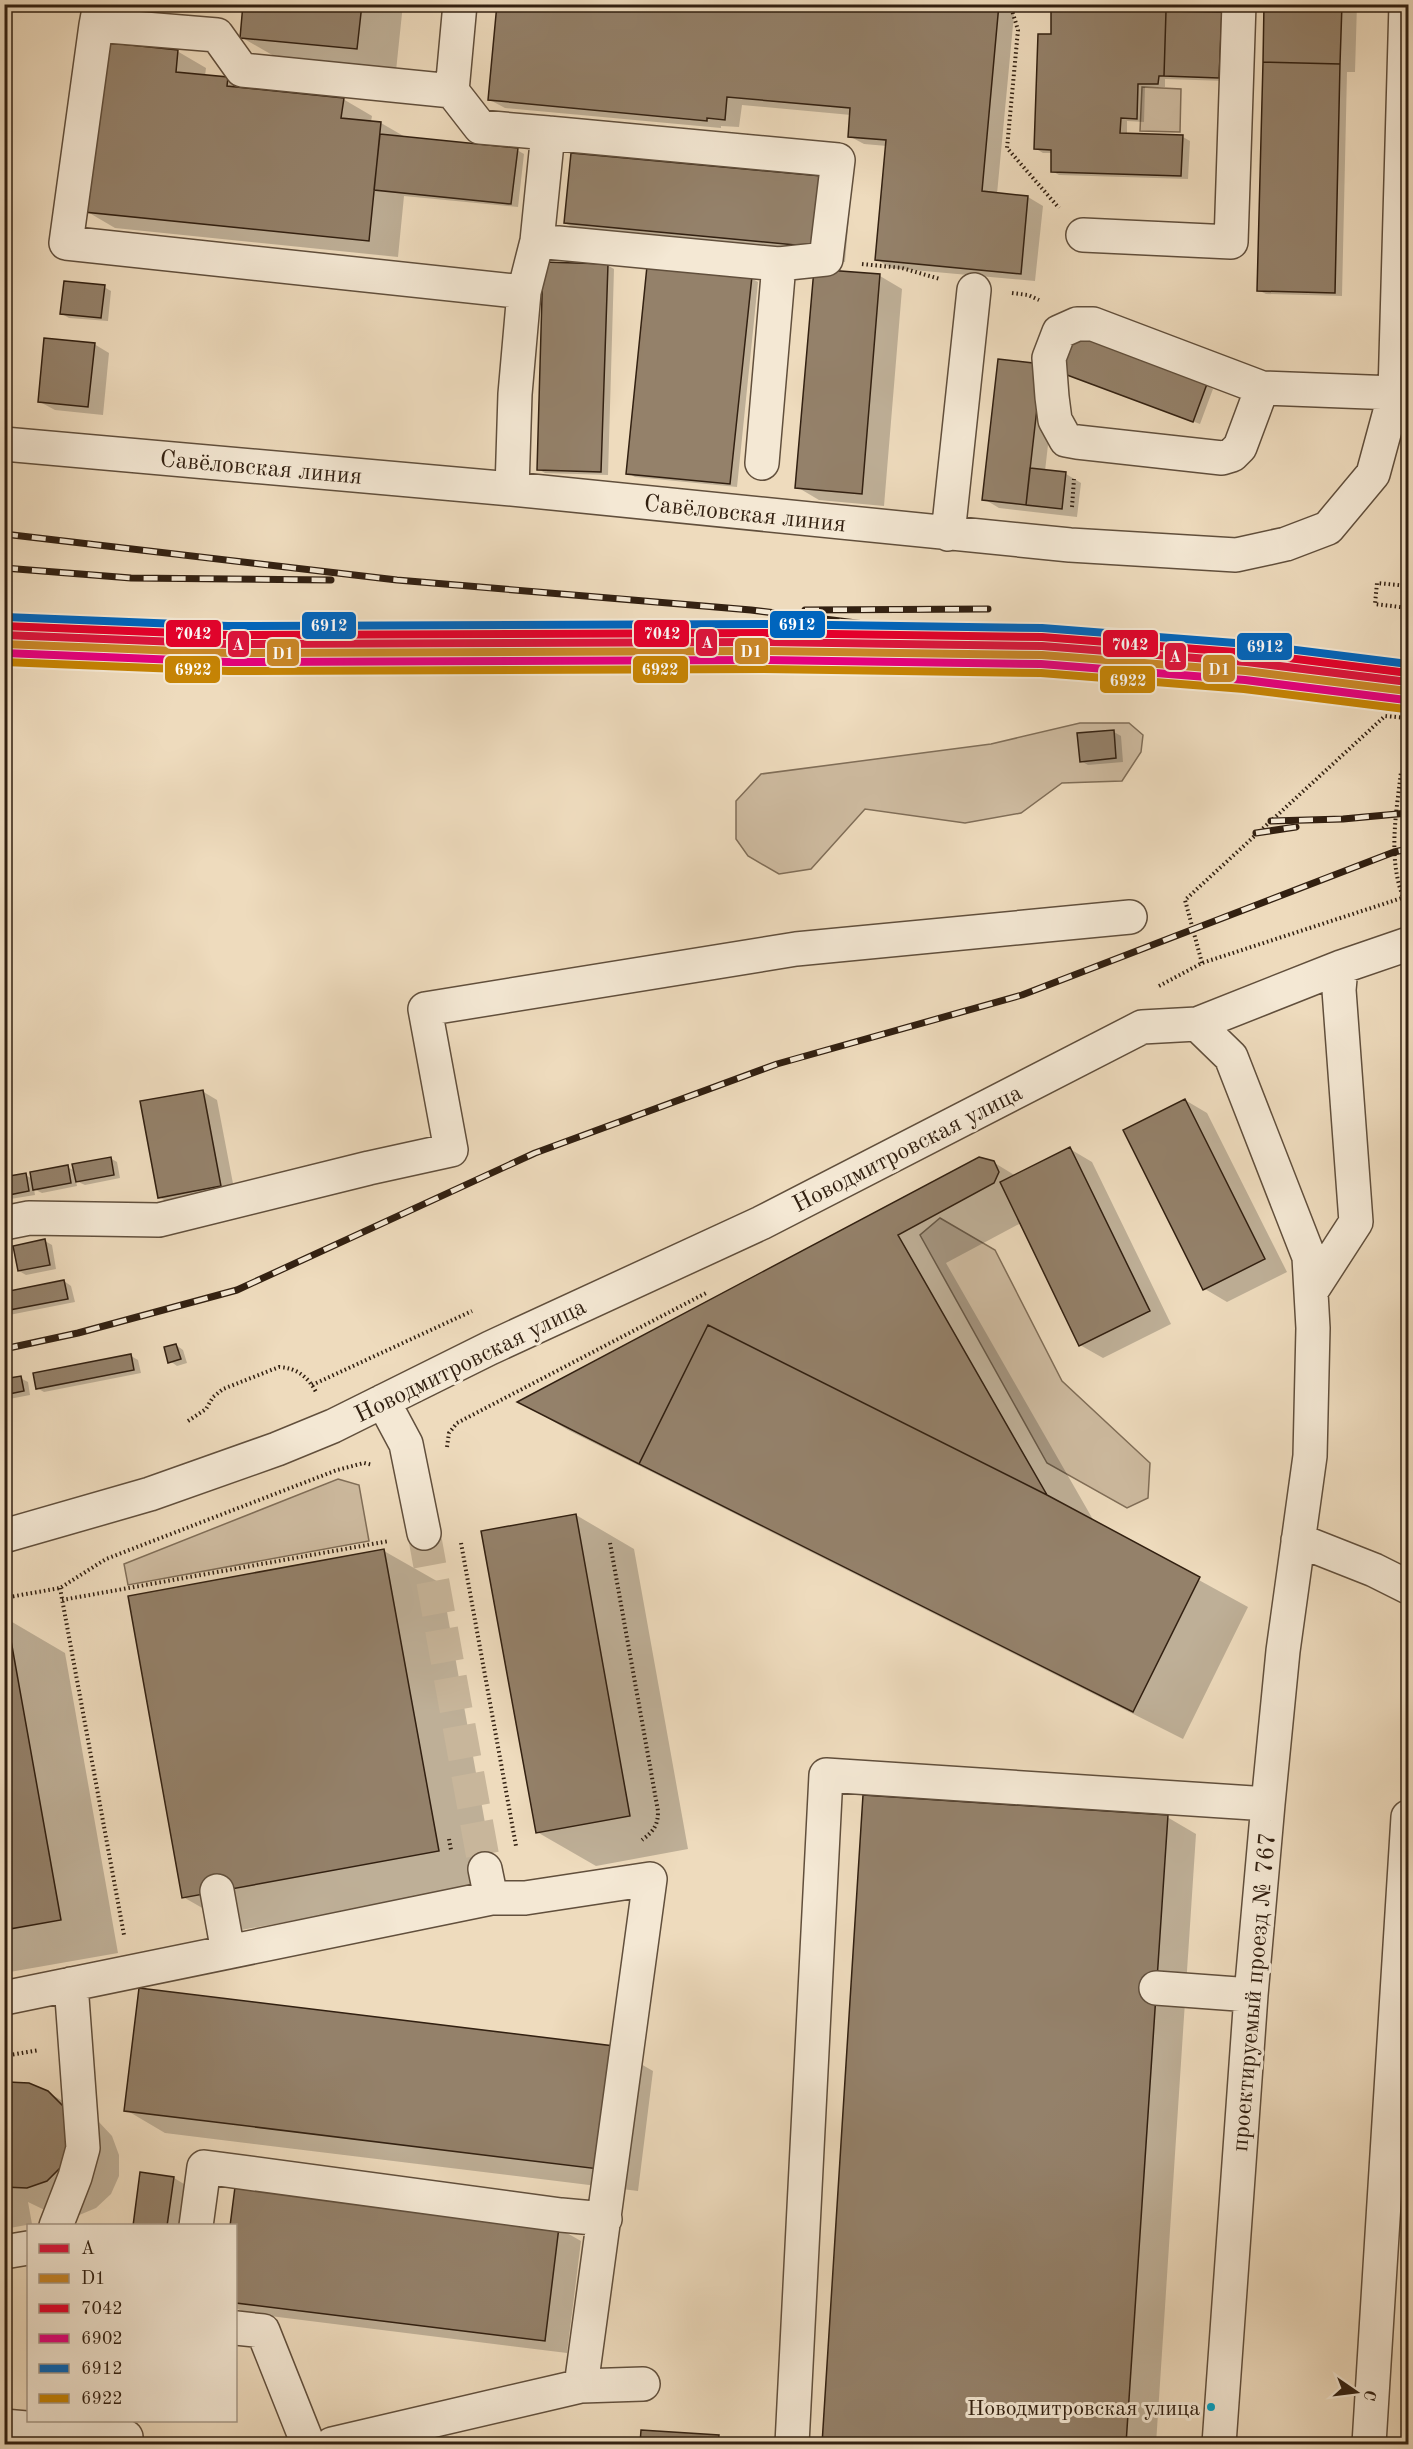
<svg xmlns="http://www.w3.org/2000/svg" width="1413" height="2449" font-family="'Old Standard TT',serif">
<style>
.green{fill:#cebba0;stroke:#806e58;stroke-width:1.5}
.shadow{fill:#0003}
.building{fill:#94816a;stroke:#322011;stroke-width:1.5}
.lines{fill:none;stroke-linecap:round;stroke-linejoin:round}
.minor-tunnel{stroke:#c8b69b;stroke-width:33;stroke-dasharray:33 16;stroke-linecap:butt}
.minor-casing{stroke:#614f3c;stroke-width:36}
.path{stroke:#322011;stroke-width:4;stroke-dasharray:1.5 3;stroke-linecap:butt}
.minor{stroke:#f4e8d4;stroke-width:33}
.rail-casing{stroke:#322011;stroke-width:7}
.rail{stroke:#f4e8d4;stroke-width:4.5;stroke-dasharray:14;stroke-linecap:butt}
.rail-1-casing{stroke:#f4e8d4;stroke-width:12}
.rail-2-casing{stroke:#f4e8d4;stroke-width:12}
.rail-3-casing{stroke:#f4e8d4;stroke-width:12}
.rail-4-casing{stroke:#f4e8d4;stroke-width:12}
.rail-5-casing{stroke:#f4e8d4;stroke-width:12}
.rail-6-casing{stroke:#f4e8d4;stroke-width:12}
.rail-1{stroke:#dc143c;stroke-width:8}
.rail-2{stroke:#c88627;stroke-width:8}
.rail-3{stroke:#e4002b;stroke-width:8}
.rail-4{stroke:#e5007d;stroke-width:8}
.rail-5{stroke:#0065bd;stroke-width:8}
.rail-6{stroke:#c68404;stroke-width:8}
.bus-dot{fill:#02a2c5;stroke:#f4e8d4;stroke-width:2}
.labels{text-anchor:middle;stroke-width:6;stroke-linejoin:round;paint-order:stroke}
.bus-label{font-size:22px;fill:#322011;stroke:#f4e8d4;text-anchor:end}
.street-label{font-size:24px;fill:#322011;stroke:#f4e8d4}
.line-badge{stroke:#f4e8d4;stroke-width:2}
.badge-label{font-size:16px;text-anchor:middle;font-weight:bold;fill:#fff}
</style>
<rect width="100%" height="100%" fill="#eedbbd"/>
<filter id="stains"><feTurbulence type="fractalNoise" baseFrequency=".00333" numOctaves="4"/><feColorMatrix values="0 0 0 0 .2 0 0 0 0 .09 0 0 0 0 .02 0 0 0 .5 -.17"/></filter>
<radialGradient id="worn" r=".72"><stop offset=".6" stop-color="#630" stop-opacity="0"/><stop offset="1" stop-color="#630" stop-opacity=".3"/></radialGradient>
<path class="green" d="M1142 87 1181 89 1180 132 1140 131Z
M1080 723H1129L1143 735 1141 752 1122 781 1062 783 1021 813 965 823 865 809 811 869 779 874 748 856 736 839V801L761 774 991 744Z
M940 1218 995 1250 1062 1381 1150 1463 1148 1498 1127 1508 1047 1463 920 1235Z
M338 1479 359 1485 369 1541 128 1585 124 1564Z"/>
<path class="shadow" d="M244 4H403L396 71 281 60 241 37Z
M498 4H1015L997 194 1028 197 1043 206 1035 281 891 268 876 259 887 146 864 144 849 136 851 115 742 105 739 127 721 126V128L505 108 490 100Z
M1053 4H1173V12L1221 14 1228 18 1226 81 1165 79V87H1145L1144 122 1127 121V135L1183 137 1190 141 1188 179 1059 175 1052 171 1053 153H1043L1035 148 1052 36Z
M1265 4H1357L1355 72H1347L1342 296 1266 294 1258 290Z
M177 51 206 68 205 76 227 78 248 90 343 99 372 116 371 122 381 123 407 138 517 150 524 154 518 207 404 196 398 257 115 228 86 211Z
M822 177 851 194 845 262 594 239 565 223Z
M607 265 614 269 608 475 545 473 538 469Z
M880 276 902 289 884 506 819 500 797 487Z
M751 278 758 282 737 487 635 477 628 473Z
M104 287 111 291 108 321 69 318 62 314Z
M94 344 109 353 103 415 55 410 40 402Z
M1056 375 1045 471 1066 474 1081 483 1077 517 999 508 984 499Z
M1068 375 1206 385 1213 389 1200 424Z
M1114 732 1121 736 1123 762 1088 765 1081 761Z
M202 1091 217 1100 235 1194 174 1206 159 1197Z
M1185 1100 1207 1113 1287 1272 1227 1302 1205 1289Z
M1070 1149 1092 1162 1171 1324 1103 1358 1080 1345 1021 1223 946 1263 1095 1523 1248 1607 1183 1739 568 1430 520 1402 993 1162 1016 1176Z
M110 1158 117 1162 120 1178 85 1185 76 1181 77 1186 42 1193 34 1189 35 1195 4 1200V1179L25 1175 33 1179 67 1167 75 1171Z
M45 1241 52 1245 56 1269 26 1275 19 1271Z
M64 1281 71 1286 75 1302 4 1316V1293Z
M176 1345 183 1350 187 1363 177 1366 170 1361Z
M131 1356 138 1360 141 1373 44 1392 37 1388Z
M20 1378 28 1382 30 1395 4 1400V1381Z
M576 1515 634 1549 688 1849 596 1866 537 1832Z
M384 1551 442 1584 496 1884 241 1930 183 1897Z
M7 1619 65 1653 118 1953 4 1973V1620Z
M1167 1817 1196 1834 1156 2444H823L826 2380Z
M613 2048 653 2071 638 2191 165 2133 126 2110Z
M4 2086 47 2092 98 2121 112 2136 119 2155V2176L111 2194 96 2208 77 2216H57L28 2202 32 2224 4 2229Z
M142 2173 174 2178 189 2187 183 2226H134Z
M236 2226 558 2228 581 2241 567 2353 245 2313 236 2308Z
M642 2431 718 2436 726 2440 725 2444H641Z"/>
<path class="building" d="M243 4H362L357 49 240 38Z
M497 4H999L982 191 1028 196 1021 274 875 260 886 140 848 137 850 108 727 97 725 120 707 118V121L488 100Z
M1051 4H1167L1166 11 1051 7Z
M1264 4H1342L1340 64 1263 62Z
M1051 7 1166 11 1164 76H1159L1158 84H1138L1137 119 1121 118 1120 133 1183 135 1181 176 1051 172V150L1034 149 1038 34H1051Z
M1166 11 1222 12 1219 78 1164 76Z
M102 42 178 50 176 72 228 77 227 86 344 98 341 118 381 122 369 241 84 212Z
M1263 62 1340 64 1335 293 1257 291Z
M380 134 518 148 511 204 374 190Z
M571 153 822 176 816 247 564 223Z
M543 262 608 264 601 472 537 470Z
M647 266 752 276 730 484 626 474Z
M814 269 880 274 862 494 795 488Z
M64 281 105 285 101 318 60 314Z
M1073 333 1207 384 1193 422 1059 372Z
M44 338 95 343 88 407 38 402Z
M998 359 1042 364 1026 505 982 500Z
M1030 468 1066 472 1062 509 1026 505Z
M1114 730 1116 758 1080 762 1077 733Z
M203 1090 221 1186 158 1198 140 1101Z
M1185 1099 1265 1259 1203 1290 1123 1130Z
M1070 1147 1150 1311 1079 1346 1000 1182Z
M111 1157 114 1175 76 1182 72 1164Z
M979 1157 994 1161 999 1172 994 1183 898 1235 1047 1495 708 1325 639 1464 517 1402Z
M68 1165 71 1183 33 1190 30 1172Z
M26 1173 29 1191 4 1196V1177Z
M45 1239 50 1265 18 1271 13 1246Z
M64 1280 68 1299 4 1311V1292Z
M708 1325 1047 1495 1200 1577 1133 1712 639 1464Z
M176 1344 181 1359 168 1363 164 1347Z
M131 1354 134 1370 36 1389 33 1373Z
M21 1376 24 1391 4 1395V1379Z
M576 1514 630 1816 536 1833 481 1531Z
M384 1549 439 1851 182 1898 128 1596Z
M4 1618H7L61 1920 4 1930Z
M863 1795 1168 1815 1126 2444H822Z
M139 1988 614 2046 599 2169 124 2111Z
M8 2082 29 2083 48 2091 63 2106 70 2126V2147L62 2166 47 2181 27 2188 4 2187V2084Z
M140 2172 174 2177 167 2226H133Z
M235 2187 559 2227 545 2341 236 2303V2226H230Z
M641 2430 719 2435 718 2444H640Z"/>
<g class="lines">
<path class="minor-tunnel" d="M424 1533 485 1869"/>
<g class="minor-casing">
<path id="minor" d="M100 4 96 25 217 35 242 70 452 91
M96 25 66 243 524 292 537 241 548 133 480 127 452 91 460 4
M1083 235 1231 242 1239 4
M537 241 779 264 826 259 838 160 548 133
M1262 388 1240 447 1232 455 1222 458 1077 442 1066 440 1055 420 1052 397 1049 358 1059 332 1077 324H1093L1262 388 1395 393
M4 444 512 489 1070 545 1236 555 1286 544 1328 528 1373 474 1395 393 1406 4
M762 463 779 264
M512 489 515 394 524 292
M948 534 974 290
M1197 1024 1231 1057 1309 1257 1313 1328 1310 1456 1283 1651 1268 1804 1251 1995 1219 2444
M4 1223 29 1218 159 1220 369 1168 451 1150 425 1009 796 949 1130 917
M1312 1290 1356 1222 1339 990 1341 967
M383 1401 406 1444 424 1533
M4 1536 150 1494 277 1449 333 1426 490 1348 761 1223 1142 1027 1197 1024 1341 967 1408 944
M1298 1540 1374 1570 1408 1587
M485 1869 491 1898
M217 1891 228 1952
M1156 1988 1251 1995
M4 1998 491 1898H525L650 1879 581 2386 332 2444
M56 2226 75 2177 83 2148 71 1984
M196 2226 204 2167 561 2215 605 2219
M4 2252 28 2248
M236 2328 263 2331 308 2444
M581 2386 643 2384
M4 2426 126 2437
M792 2444 826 1775 1268 1804
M1369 2444 1408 1817"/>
</g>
<path class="path" d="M1010 4 1018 30 1007 148 1059 208
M862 264 902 268 940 279
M1012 293 1028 295 1039 300
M1072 507 1074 479
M1408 586 1377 583 1375 604 1408 608
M1408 697 1403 750 1408 751
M1408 908C1386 866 1396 816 1401 772H1408
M1202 963 1185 900 1385 716 1407 718
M1159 986 1202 963 1408 896
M312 1385 472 1311
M188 1421 206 1409 213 1397 223 1389 279 1367C297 1368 308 1377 316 1392
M447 1447 449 1433 457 1423 706 1293
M461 1543 516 1846
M610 1543 658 1811C658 1825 654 1831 642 1840
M60 1588 124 1935
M4 1598 60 1588 106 1559 337 1470 364 1463 373 1465
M62 1600 389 1541
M449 1839 451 1850
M4 2056 39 2050"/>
<use href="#minor" class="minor"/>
<g class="rail-casing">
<path id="rail" d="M4 534 397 580 751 610 1042 646
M4 568 131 578 331 580
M805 610 988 609
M1271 821 1343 819 1408 813
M1256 833 1296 827
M4 1349 78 1333 237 1290 535 1153 777 1064 1022 995 1394 852 1408 849"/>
</g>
<use href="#rail" class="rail"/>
<g class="rail-1-casing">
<path id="rail-1" d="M4 635 228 644 764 642 1042 646 1247 662 1408 682"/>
</g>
<g class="rail-2-casing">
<path id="rail-2" d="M4 644 228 653 764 651 1042 655 1246 671 1407 691"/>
</g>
<g class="rail-3-casing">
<path id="rail-3" d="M4 626 228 635 764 633 1042 637 1248 653 1408 673"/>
</g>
<g class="rail-4-casing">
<path id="rail-4" d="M4 653 228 662 764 660 1041 664 1245 680 1406 700"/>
</g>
<g class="rail-5-casing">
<path id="rail-5" d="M5 617 228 626 764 624 1042 628 1248 644 1408 664"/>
</g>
<g class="rail-6-casing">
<path id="rail-6" d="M4 662 228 671 764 669 1041 673 1244 689 1405 709"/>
</g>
<use href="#rail-1" class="rail-1"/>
<use href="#rail-2" class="rail-2"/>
<use href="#rail-3" class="rail-3"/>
<use href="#rail-4" class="rail-4"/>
<use href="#rail-5" class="rail-5"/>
<use href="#rail-6" class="rail-6"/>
</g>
<circle class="bus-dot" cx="1211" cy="2407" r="5"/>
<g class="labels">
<g class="bus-label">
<text x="1200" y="2415">Новодмитровская улица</text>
</g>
<g class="street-label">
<text transform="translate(261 467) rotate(5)" y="8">Савёловская линия</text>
<text transform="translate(745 513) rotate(6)" y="8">Савёловская линия</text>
<text transform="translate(907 1148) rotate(-27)" y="8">Новодмитровская улица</text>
<text transform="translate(470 1360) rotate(-26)" y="8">Новодмитровская улица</text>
<text transform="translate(1253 1992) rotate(-85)" y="8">проектируемый проезд № 767</text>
</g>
</g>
<g class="line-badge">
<rect x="769" y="610" width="57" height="29" rx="6" fill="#0065bd"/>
<rect x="301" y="611" width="56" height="29" rx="6" fill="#0065bd"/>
<rect x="633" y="619" width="57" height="29" rx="6" fill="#e4002b"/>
<rect x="165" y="619" width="57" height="29" rx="6" fill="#e4002b"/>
<rect x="695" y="628" width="23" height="29" rx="6" fill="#dc143c"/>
<rect x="1102" y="629" width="57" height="29" rx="6" fill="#e4002b"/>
<rect x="227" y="630" width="23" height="28" rx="6" fill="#dc143c"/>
<rect x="1236" y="632" width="57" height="29" rx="6" fill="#0065bd"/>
<rect x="734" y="637" width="35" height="28" rx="6" fill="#c88627"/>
<rect x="266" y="638" width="34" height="29" rx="6" fill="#c88627"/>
<rect x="1164" y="642" width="23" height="29" rx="6" fill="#dc143c"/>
<rect x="1202" y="654" width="34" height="29" rx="6" fill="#c88627"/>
<rect x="632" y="655" width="57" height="29" rx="6" fill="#c68404"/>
<rect x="164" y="655" width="57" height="29" rx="6" fill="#c68404"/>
<rect x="1099" y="665" width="57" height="29" rx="6" fill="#c68404"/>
</g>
<g class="badge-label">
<text x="797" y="630">6912</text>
<text x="329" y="631">6912</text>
<text x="662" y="639">7042</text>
<text x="193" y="639">7042</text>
<text x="707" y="648">A</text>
<text x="1130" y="650">7042</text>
<text x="238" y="650">A</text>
<text x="1265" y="652">6912</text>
<text x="751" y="657">D1</text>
<text x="283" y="659">D1</text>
<text x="1175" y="662">A</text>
<text x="1219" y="675">D1</text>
<text x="660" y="675">6922</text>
<text x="193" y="675">6922</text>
<text x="1128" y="686">6922</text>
</g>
<rect width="1413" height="2449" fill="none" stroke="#eedbbd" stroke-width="24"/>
<rect x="6" y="6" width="1401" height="2437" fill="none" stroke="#322011" stroke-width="3"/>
<rect x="12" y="12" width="1389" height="2425" fill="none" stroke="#322011" stroke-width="1.5"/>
<rect x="27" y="2224" width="210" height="198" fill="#f4e8d4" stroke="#a69886" stroke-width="1.5"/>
<rect x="39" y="2244" width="30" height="9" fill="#dc143c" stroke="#a69886" stroke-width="1.5"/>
<text x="81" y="2254" font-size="18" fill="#322011">A</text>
<rect x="39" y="2274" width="30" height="9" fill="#c88627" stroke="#a69886" stroke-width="1.5"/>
<text x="81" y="2284" font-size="18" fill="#322011">D1</text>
<rect x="39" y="2304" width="30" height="9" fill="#e4002b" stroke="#a69886" stroke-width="1.5"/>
<text x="81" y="2314" font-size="18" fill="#322011">7042</text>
<rect x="39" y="2334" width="30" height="9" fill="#e5007d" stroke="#a69886" stroke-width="1.5"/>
<text x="81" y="2344" font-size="18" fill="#322011">6902</text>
<rect x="39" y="2364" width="30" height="9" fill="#0065bd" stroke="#a69886" stroke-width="1.5"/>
<text x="81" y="2374" font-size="18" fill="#322011">6912</text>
<rect x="39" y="2394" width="30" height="9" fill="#c68404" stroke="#a69886" stroke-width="1.5"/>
<text x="81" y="2404" font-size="18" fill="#322011">6922</text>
<g transform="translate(1356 2392) rotate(104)" stroke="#f4e8d4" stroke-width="4.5" paint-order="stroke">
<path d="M0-4.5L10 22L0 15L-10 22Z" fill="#322011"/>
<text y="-9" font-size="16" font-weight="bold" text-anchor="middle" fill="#322011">С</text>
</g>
<rect width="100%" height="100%" filter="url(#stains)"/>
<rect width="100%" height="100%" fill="url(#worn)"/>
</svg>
